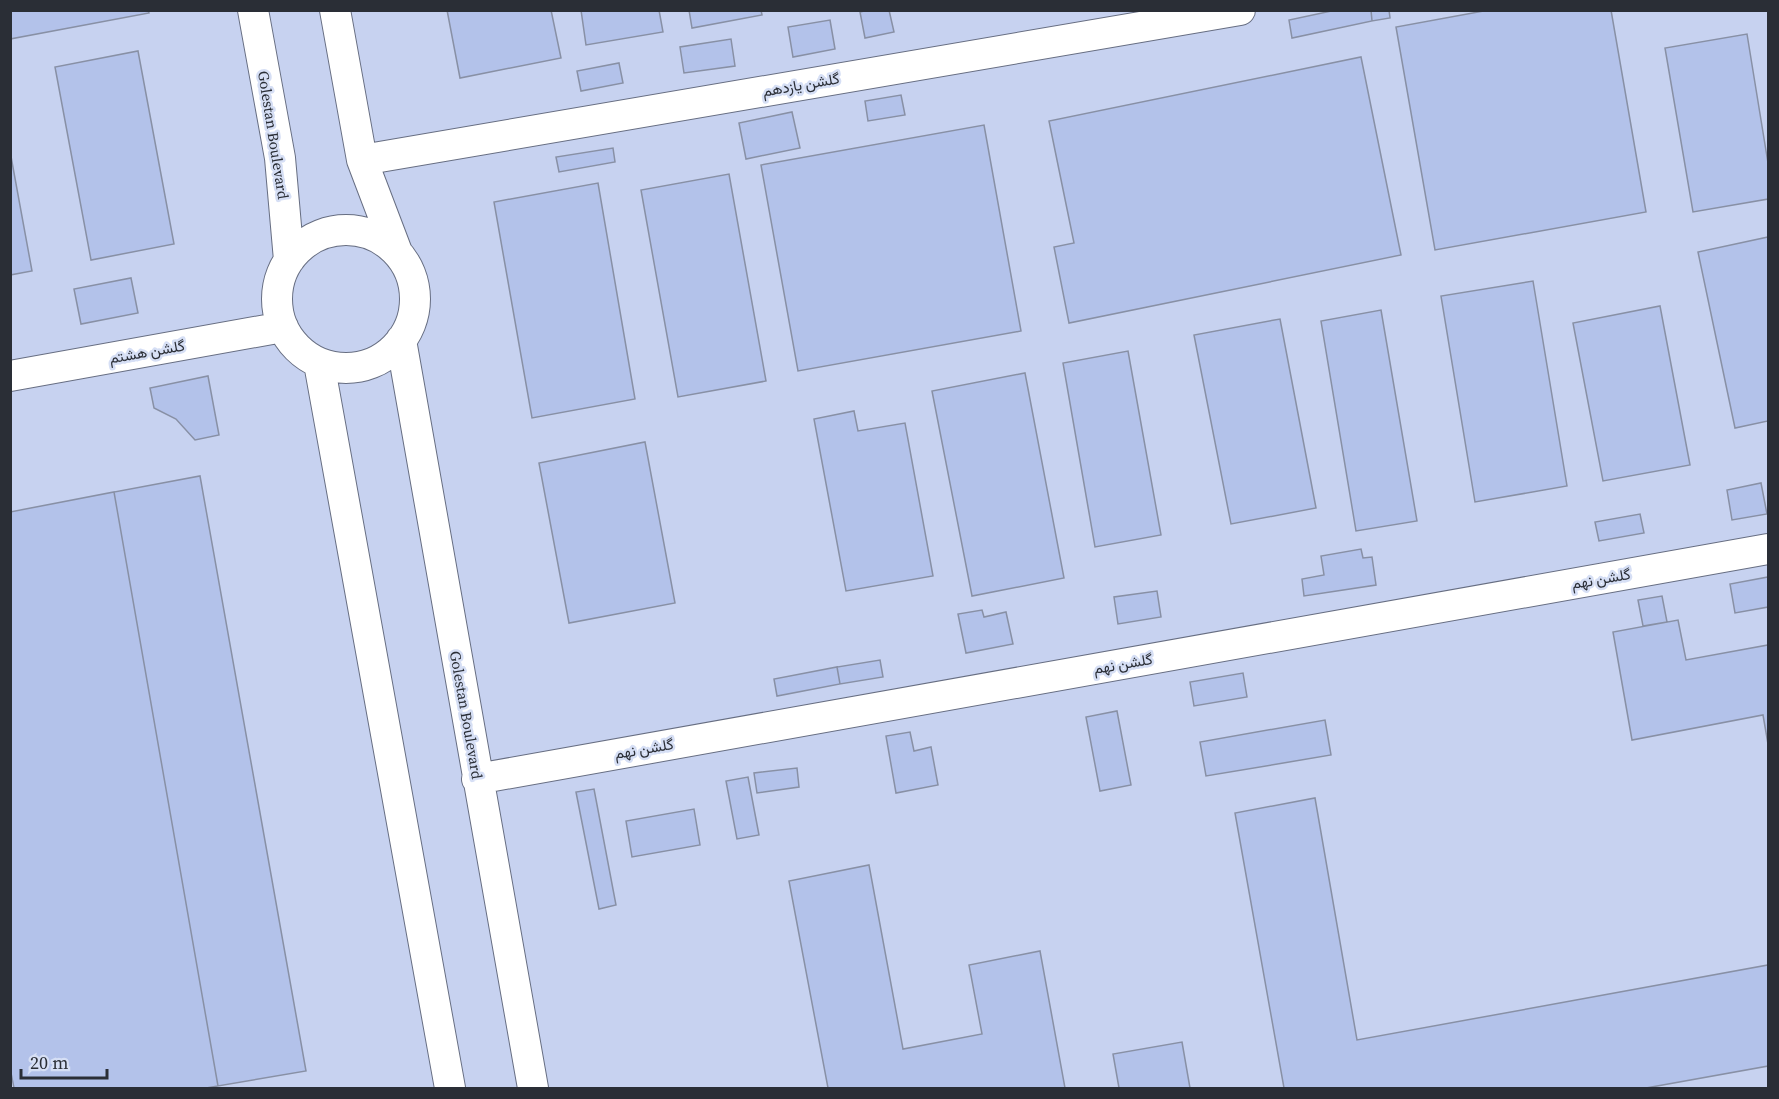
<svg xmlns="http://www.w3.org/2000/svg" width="1779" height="1099" font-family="'Source Serif 4',Vazirmatn,serif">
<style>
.built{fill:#c7d2f0}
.building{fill:#b3c2ea;stroke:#8890a5;stroke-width:1.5}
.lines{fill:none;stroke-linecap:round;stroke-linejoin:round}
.minor-casing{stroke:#676e82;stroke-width:32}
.minor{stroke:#fff;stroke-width:30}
.labels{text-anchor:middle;stroke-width:5;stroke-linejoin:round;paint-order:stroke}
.street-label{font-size:15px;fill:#2a2e36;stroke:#d6dff5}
</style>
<rect width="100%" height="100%" fill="#d6dff5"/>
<path class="built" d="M11 11H1768V1088H11Z"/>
<path class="building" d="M10 10H148L149 13 10 39Z
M447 10H551L561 58 460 78Z
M581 10H659L663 32 586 45Z
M689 10H761L762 15 692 28Z
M868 10H889L894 32 865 38 860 12Z
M1336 10H1371L1372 21 1292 38 1289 20Z
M1371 10H1389L1390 18 1372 21Z
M1489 10H1611L1646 212 1435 250 1396 27Z
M830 20 835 49 793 57 788 27Z
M1747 34 1768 163V199L1693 212 1665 48Z
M731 39 735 66 684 73 680 47Z
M138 51 174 244 91 260 55 67Z
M1361 57 1401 255 1069 323 1054 247 1074 243 1049 121Z
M619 63 623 83 581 91 577 71Z
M901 95 905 115 868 121 865 101Z
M792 112 800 148 746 159 739 123Z
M984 125 1021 331 798 371 761 165Z
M613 148 615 162 559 172 556 157Z
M10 151 32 271 10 275Z
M729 174 766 381 678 397 641 190Z
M598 183 635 399 532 418 494 202Z
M1768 237V421L1735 428 1698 252Z
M131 278 138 313 81 324 74 289Z
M1533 281 1567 486 1475 502 1441 296Z
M1660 306 1690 465 1603 481 1573 323Z
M1381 310 1417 521 1356 531 1321 321Z
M1280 319 1316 508 1231 524 1194 335Z
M1128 351 1161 535 1095 547 1063 363Z
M1025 373 1064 578 972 596 932 391Z
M208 376 219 435 195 440 176 419 154 408 150 388Z
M854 411 858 431 905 423 933 576 846 591 814 419Z
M645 442 675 603 569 623 539 463Z
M200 476 306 1071 218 1086 114 492Z
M1761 483 1767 514 1732 520 1727 490Z
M114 492 218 1086 206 1088H14L10 1068V512Z
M1640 514 1644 533 1599 541 1595 522Z
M1361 549 1363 558 1372 557 1376 585 1304 596 1302 579 1324 575 1321 556Z
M1768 577V607L1735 613 1730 584Z
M1157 591 1161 617 1118 624 1114 597Z
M1662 596 1667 622 1643 626 1638 600Z
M982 610 984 617 1006 612 1013 644 966 653 958 614Z
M1678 620 1686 660 1768 645V744L1763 715 1632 740 1613 632Z
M880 660 883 677 840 684 837 667Z
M837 667 840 684 777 696 774 679Z
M1243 673 1247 697 1194 706 1190 682Z
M1117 711 1131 785 1100 791 1086 717Z
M1325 720 1331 755 1206 776 1200 742Z
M910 732 914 751 931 747 938 785 896 793 886 736Z
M797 768 799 787 757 793 754 773Z
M748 777 759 835 737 839 726 781Z
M594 789 616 905 599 909 576 792Z
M1315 798 1357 1040 1768 965V1066L1646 1088H1284L1235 813Z
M694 809 700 845 632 857 626 821Z
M869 865 903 1049 982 1034 969 965 1040 951 1065 1088H828L789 881Z
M1182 1042 1190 1088H1119L1113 1054Z"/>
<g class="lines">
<g class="minor-casing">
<path id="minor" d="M253 10 280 158 289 260
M335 10 362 160 397 252
M362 160 1240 10
M277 299a69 69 0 1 1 138 0a69 69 0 1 1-138 0Z
M401 340 533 1088
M319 363 450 1088
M10 376 283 327
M477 779 1768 549"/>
</g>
<use href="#minor" class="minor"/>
</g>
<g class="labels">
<g class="street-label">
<text transform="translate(801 85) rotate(-10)" y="5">گلشن یازدهم</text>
<text transform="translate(273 135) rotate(81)" y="5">Golestan Boulevard</text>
<text transform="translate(147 352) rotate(-10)" y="5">گلشن هشتم</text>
<text transform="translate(1601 579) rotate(-10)" y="5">گلشن نهم</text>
<text transform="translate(1123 664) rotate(-10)" y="5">گلشن نهم</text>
<text transform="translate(466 715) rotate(80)" y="5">Golestan Boulevard</text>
<text transform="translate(644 749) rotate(-10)" y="5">گلشن نهم</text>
</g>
</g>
<rect width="1779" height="1099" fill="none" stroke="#2a2e36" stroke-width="24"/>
<path d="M21 1069v9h86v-9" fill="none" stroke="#2a2e36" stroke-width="3"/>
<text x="30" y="1069" font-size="18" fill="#2a2e36" stroke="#d6dff5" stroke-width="4.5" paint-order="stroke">20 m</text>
</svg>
